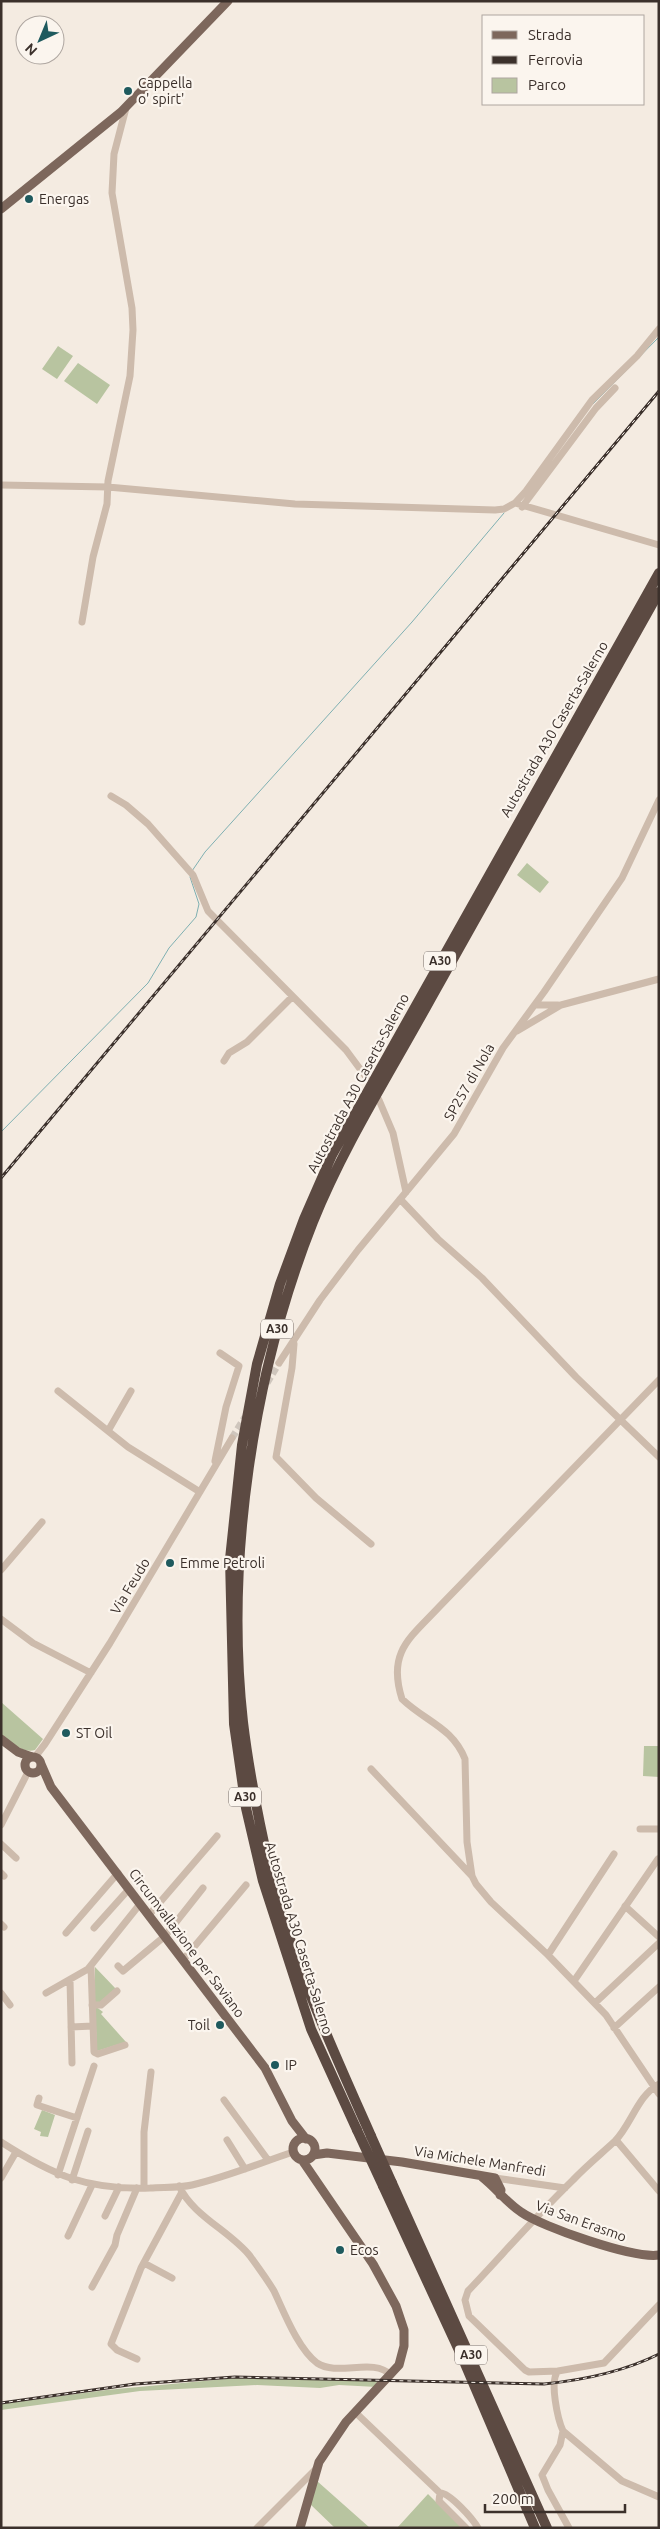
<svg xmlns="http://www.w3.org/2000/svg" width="660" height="2529" font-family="Ubuntu,sans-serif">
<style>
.green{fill:#b8c4a0}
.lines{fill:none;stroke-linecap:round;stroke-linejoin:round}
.stream{stroke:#7fb0b2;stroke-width:1}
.minor-tunnel{stroke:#cfc6bd;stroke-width:7;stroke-dasharray:7 3.5;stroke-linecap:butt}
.minor{stroke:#cdbbac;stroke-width:7}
.major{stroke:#7d675c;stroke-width:9}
.highway{stroke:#5c4a42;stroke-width:10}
.rail-casing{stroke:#3b302b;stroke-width:3}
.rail{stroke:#fbf5ee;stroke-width:1;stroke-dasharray:4;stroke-linecap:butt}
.highway-bridge{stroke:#5c4a42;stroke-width:10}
.poi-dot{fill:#1f5a5e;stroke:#fbf5ee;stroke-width:2}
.labels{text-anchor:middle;stroke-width:4.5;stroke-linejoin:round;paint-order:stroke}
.shield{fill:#fbf5ee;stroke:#756b66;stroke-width:1}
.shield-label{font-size:12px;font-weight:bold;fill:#3b302b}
.poi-label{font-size:14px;fill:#3b302b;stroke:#fbf5ee;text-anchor:start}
.street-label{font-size:14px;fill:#3b302b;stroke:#fbf5ee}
</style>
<rect width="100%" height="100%" fill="#f4ebe1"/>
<path class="green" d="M58 346 73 356 57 379 42 369Z
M78 363 110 385 97 404 64 381Z
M527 863 549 882 540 893 517 875Z
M1 1702 43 1739 35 1750C22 1754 10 1741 1 1734Z
M644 1746H659V1777L643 1776Z
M95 1967 116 1989 101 2003 95 2002Z
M95 2006 103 2012 101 2014 126 2042 97 2051Z
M42 2110 55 2115 48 2137 40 2136 41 2132 34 2129Z
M236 2378 382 2381 377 2387 339 2385 320 2388 257 2385 140 2391 1 2410V2404L106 2390Z
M317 2481 370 2528H335L310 2504Z
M428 2494 462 2528H397Z"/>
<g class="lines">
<path class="stream" d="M593 404 659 337
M192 871 205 852 412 622 504 513
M1 1132 148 983 169 948 196 917 199 904 190 877"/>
<path class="minor-tunnel" d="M267 1383 279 1363
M232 1438 245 1417"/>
<path class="minor" d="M1 485 108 487 295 504 495 510 504 509 515 503 659 545
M515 503 526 491 592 400 637 356 659 329
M522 507 596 408 615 388
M82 622 93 557 107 504 108 481 130 376 133 330 132 308 112 193 114 154 126 108
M111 796 126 805 148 824 193 875 208 911 346 1050 366 1077
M535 1005H558
M517 1031 561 1005 659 979
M224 1061 229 1053 247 1042 292 997
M379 1100 393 1133 406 1192
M400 1199 438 1239 482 1278 576 1377 659 1457
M294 1344 292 1368 276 1457 316 1498 371 1544
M279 1363 320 1300 358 1250 454 1134 503 1048 544 992 622 878 659 800
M659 1380 439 1607C410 1638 387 1652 402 1699 426 1722 452 1727 465 1759L467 1842 472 1876 476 1884 491 1902 548 1955 606 2015 659 2094
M58 1391 128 1447 200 1492
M108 1431 131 1391
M215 1461 226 1407 239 1366 220 1353
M1 1570 42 1522
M1 1619 33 1643 91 1673
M35 1757 45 1744 110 1643 232 1438
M371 1769 472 1876
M1 1825 28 1772
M640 1829H659
M1 1844 16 1858
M1 1873 4 1876
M625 1906 659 1937
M149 1915 217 1836
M1 1924 4 1927
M94 1928 129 1889
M66 1933 118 1873
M548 1955 614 1854
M183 1960 246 1885
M91 1966 94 2052 98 2054 125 2045
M118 1966 123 1971 165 1936 203 1888
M70 1980 72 2063
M574 1981 658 1859
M1 1993 10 2005
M46 1993 88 1969 140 1904
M595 2003 659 1943
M92 2005H101L117 1991
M71 2027 93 2026
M614 2028 659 1987
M39 2098 37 2105 77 2118
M224 2100 268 2160
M227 2140 245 2169
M616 2140 659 2191
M1 2142C54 2176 87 2190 150 2188 164 2187 179 2188 192 2185 227 2177 260 2163 293 2152
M58 2175 94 2066
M1 2178 16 2152
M72 2180 88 2131
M494 2180 495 2178 565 2188
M179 2186C193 2216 230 2231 250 2256 258 2267 267 2279 274 2291 284 2312 298 2349 317 2363 338 2377 373 2357 391 2375
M144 2188V2132L151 2072
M105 2216 119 2187
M68 2236 92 2185
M144 2263 172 2278
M92 2287 115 2245 117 2235 137 2188
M659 2305 604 2363 558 2371C549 2381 558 2420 563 2431L622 2481 659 2497
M137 2359 117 2350 111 2344 141 2268 182 2192
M558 2371 529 2372 525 2370 469 2316 465 2300 468 2291C503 2254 536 2216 573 2180 586 2166 601 2154 615 2141 631 2125 638 2095 659 2084
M355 2412 440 2493 439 2501 466 2528
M563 2431 560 2445 542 2475 548 2490 569 2528
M440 2493C449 2492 473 2519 478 2528
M257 2528 317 2468"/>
<path class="major" d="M1 209 121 112 228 1
M1 1739 18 1752 32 1757
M25 1765a8 8 0 1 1 16 0a8 8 0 1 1-16 0Z
M41 1764 51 1787 265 2068 292 2121 306 2139
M293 2149a11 11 0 1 1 22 0a11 11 0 1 1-22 0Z
M313 2155 327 2153 402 2162 495 2178 501 2190 500 2195
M482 2177C496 2188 506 2202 521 2212 542 2227 634 2259 659 2255
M300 2528 319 2462 346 2422 399 2365 404 2346V2330L396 2306 373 2264 302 2160"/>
<path class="highway" d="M357 2130 311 2029 263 1881 246 1808 234 1724 230 1559 242 1445 257 1364 280 1284 304 1219 332 1155 659 573
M371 2136C333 2050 292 1962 270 1870 259 1822 249 1772 243 1722 225 1560 253 1373 313 1222 344 1145 390 1073 430 1000 505 864 582 728 659 592
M392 2183 547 2528
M383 2186 463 2359 535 2528"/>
<g class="rail-casing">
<path id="rail" d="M1 1178 659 391
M1 2403 135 2384 235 2377 544 2384C584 2380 623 2372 659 2354"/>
</g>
<use href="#rail" class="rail"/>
<path class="highway-bridge" d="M357 2130 383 2186
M371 2136 392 2183"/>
</g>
<g class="poi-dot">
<circle cx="128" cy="91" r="5"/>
<circle cx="29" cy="199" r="5"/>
<circle cx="170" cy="1563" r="5"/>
<circle cx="66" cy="1733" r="5"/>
<circle cx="220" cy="2025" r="5"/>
<circle cx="275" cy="2065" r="5"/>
<circle cx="340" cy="2250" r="5"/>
</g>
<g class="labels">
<g class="shield">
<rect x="424" y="951.5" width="32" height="19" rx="4"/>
<rect x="261" y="1319.5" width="32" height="19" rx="4"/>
<rect x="229" y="1787.5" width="32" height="19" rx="4"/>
<rect x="455" y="2345.5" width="32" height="19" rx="4"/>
</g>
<g class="shield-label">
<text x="440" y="965">A30</text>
<text x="277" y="1333">A30</text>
<text x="245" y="1801">A30</text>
<text x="471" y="2359">A30</text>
</g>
<g class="poi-label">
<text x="138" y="88">Cappella<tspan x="138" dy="16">o' spirt'</tspan></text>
<text x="39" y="204">Energas</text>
<text x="180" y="1568">Emme Petroli</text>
<text x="76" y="1738">ST Oil</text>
<text x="210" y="2030" text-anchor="end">Toil</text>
<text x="285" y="2070">IP</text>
<text x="350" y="2255">Ecos</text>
</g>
<g class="street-label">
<text transform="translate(554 729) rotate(-60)" y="5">Autostrada A30 Caserta-Salerno</text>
<text transform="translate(469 1082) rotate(-60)" y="5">SP257 di Nola</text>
<text transform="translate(358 1083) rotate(-62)" y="5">Autostrada A30 Caserta-Salerno</text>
<text transform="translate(130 1586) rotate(-59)" y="5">Via Feudo</text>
<text transform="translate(299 1938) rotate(73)" y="5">Autostrada A30 Caserta-Salerno</text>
<text transform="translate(187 1943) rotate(53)" y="5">Circumvallazione per Saviano</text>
<text transform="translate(480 2161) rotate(9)" y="5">Via Michele Manfredi</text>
<text transform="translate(581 2221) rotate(20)" y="5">Via San Erasmo</text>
</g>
</g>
<rect width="660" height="2529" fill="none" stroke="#3b302b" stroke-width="5"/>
<rect x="482" y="15" width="162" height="90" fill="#fbf5ee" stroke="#aea6a0"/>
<rect x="492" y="31" width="25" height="8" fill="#7d675c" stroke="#aea6a0"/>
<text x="528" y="40" font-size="15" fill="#3b302b">Strada</text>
<rect x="492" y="56" width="25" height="8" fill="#3b302b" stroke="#aea6a0"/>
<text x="528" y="65" font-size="15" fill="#3b302b">Ferrovia</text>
<rect x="492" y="78" width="25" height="15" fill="#b8c4a0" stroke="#aea6a0"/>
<text x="528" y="90" font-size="15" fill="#3b302b">Parco</text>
<g transform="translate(40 40) rotate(224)"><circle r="24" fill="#fbf5ee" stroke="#aea6a0"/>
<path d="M0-4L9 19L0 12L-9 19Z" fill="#1f5a5e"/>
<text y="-8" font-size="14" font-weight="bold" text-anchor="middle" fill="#3b302b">N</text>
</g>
<path d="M485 2504v8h140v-8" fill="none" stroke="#3b302b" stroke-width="2.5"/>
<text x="492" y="2504" font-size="15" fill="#3b302b" stroke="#fbf5ee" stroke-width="4" paint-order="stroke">200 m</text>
</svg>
